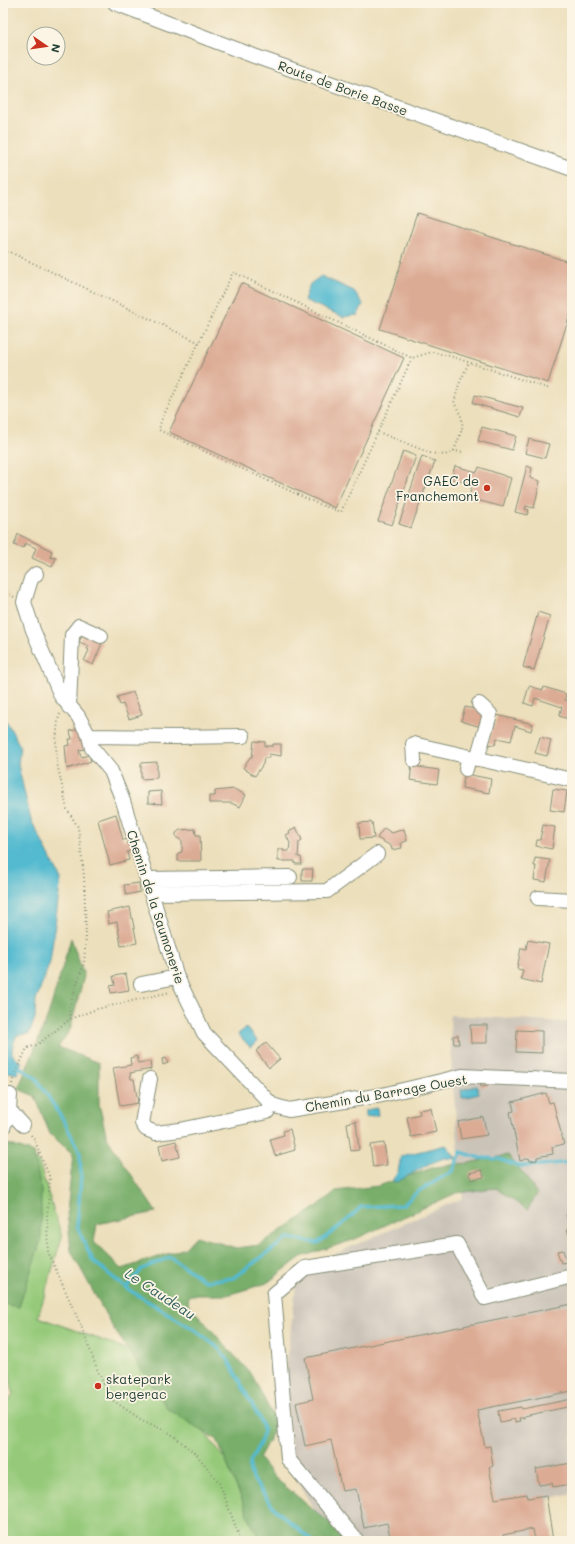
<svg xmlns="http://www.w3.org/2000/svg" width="575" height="1544" font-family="Mali,sans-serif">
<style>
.industrial{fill:#cac3b8}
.green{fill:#96ca7a;stroke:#5a8457}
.forest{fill:#78ae6a;stroke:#4c764f}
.water{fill:#52bad0;stroke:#387c82}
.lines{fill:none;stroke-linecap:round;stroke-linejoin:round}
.stream{stroke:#52bad0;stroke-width:3.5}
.building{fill:#dcab94}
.minor-casing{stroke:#868e78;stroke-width:16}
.path{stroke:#868e78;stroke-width:2;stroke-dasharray:1 3;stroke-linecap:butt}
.minor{stroke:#fff;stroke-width:14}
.poi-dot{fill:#c8321e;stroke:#fcf5e5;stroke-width:1.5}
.labels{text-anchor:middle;stroke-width:3.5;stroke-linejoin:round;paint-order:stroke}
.street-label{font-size:13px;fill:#1f3d34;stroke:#fcf5e5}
.poi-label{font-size:13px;fill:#1f3d34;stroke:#fcf5e5;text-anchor:end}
.water-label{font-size:14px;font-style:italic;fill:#2c5c5b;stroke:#fcf5e5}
</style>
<rect width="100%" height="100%" fill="#fcf5e5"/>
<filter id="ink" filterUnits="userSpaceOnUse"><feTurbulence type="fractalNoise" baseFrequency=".025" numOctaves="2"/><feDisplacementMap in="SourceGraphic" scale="8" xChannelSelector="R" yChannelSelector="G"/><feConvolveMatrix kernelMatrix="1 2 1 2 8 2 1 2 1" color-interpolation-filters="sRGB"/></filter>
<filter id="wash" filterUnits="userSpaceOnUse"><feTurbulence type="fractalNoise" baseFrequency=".012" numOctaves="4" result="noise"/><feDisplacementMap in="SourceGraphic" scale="16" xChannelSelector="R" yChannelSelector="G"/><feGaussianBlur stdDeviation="0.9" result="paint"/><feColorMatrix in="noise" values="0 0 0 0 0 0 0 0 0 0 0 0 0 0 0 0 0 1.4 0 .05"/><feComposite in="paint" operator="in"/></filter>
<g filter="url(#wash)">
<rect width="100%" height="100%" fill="#ecdfbc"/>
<path class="industrial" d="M572 1005V1493L548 1499 553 1541H334L295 1478 284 1386 298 1270 463 1198 452 1074 450 1015 566 1022Z"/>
<path class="green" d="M5 1157 38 1160 62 1237 38 1317 146 1356 224 1458 271 1529 276 1541H3V1413L13 1393 3 1340V1164Z"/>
<path class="forest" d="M71 938 84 976 70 1030 58 1047 99 1063V1104L107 1138 156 1212 97 1224 94 1242 122 1269 185 1248 196 1236 236 1248 259 1245 314 1209 336 1191 378 1186 435 1167 468 1163 508 1155 526 1177 537 1194 527 1210 496 1188 456 1193 353 1240 301 1257 267 1283 227 1295H189L188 1304 252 1375 277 1424 259 1458 275 1478 342 1533 347 1541H262L252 1524 217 1440 168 1409 112 1326 71 1251 67 1212 73 1154 50 1134 35 1096 18 1089 48 1016Z
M8 1144 34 1153 41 1190V1240L19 1307 3 1304V1159Z"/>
<path class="water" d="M321 276 354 291 363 304 358 315 343 317 304 300 310 284Z
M3 715 20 746 18 765 31 820 61 879 50 962 36 1000 35 1018 29 1034 17 1035C12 1047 7 1056 22 1062L17 1074 8 1072 3 1075Z
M246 1028 258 1041 250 1047 238 1034Z
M477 1086 479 1094 462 1098 461 1090Z
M377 1108 378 1115 366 1117V1110Z
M446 1145 457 1159 444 1158 429 1164 397 1182 392 1181 398 1172 401 1156Z"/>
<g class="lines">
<path class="stream" d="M16 1065 36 1078 64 1121 80 1153 81 1176 77 1227 93 1261 126 1288 195 1330 216 1346 227 1358 260 1419 264 1431 260 1443 250 1462V1472L255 1482 275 1509 312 1541
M126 1288 142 1269 170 1257 205 1281 233 1278 288 1238 318 1243 345 1222 361 1207 403 1205 417 1192 453 1171 461 1152 480 1158 499 1159 517 1166H531L572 1162"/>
</g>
<g id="blocks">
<path class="building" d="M417 213 572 263V308L548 383 380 329Z
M241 283 404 358 335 508 169 432Z
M475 395 523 408 520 417 473 403Z
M482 427 516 436 512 450 478 441Z
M529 439 549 444 545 458 525 453Z
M403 451 416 456 392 525 378 521Z
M422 456 435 461 411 528 399 524Z
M455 466 477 472 479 467 511 478 503 507 469 498 472 484 451 479Z
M527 466 532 468 530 478 540 481 534 508 526 506 525 509 529 510 527 515 515 512Z
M18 534 52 551 50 557 56 558 52 567 32 558 36 548 25 543 23 548 14 545Z
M538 612 550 616 534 670 523 667Z
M83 633 102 643 93 665 84 661 89 650 87 649 89 646 79 642Z
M529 686 543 690 544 687 566 694 565 700 572 702 571 720 559 716 562 707 535 698 533 706 524 703Z
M133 692 142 715 129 719 123 704 120 705 117 697Z
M465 707 480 710 485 715 481 727 461 721Z
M497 715 533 724 531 731 515 726 511 741 497 738 495 745 488 744 492 728H494Z
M79 729 85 749 79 750 81 757 89 755 91 761 67 769 65 746 70 745 69 739H72L70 731Z
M540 737 551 740 547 756 535 753Z
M254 741 265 742V746H273V744H281V756L269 754V758H264L263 764 255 776 243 768 250 757H252Z
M157 762V778L141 779V763Z
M412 764 419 765 418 767 439 770 437 784 410 780Z
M465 772 471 773V775L491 779 489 793 462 788Z
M234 789 246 795 240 807 231 803H209V796H215V791Z
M553 789 567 791 564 812 550 810Z
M161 791 162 804 148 803V792Z
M116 814 123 840 130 839 133 850 127 852 129 860 110 865 98 820Z
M372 822 374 838 360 839 359 823Z
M543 825 555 827 552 849 536 846 537 840H540Z
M296 827 302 840 299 842 298 857H301L302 864H295V861H278V849H283V851H289L290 843 286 835 290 833 289 831Z
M384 828 392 833 404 829 407 841 401 843 402 848 392 850 391 846 377 838Z
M195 829 196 835H200L201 861H178V853L182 852V841L176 837V833L180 830Z
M535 858 550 860 546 882 534 880 536 866H534Z
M302 869H313L312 881H302Z
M139 883 140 892 126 895 124 885Z
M130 907 137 943 121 946 117 922 109 924 107 912Z
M528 940 549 944 541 984 521 979 523 970 517 969 521 948 526 949Z
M126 974 129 990 111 993 110 986 115 985 113 976Z
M470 1025H487V1043H471Z
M517 1030 542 1031V1053L516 1052Z
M458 1035 459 1044H454L453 1036Z
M266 1043 280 1059 269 1068 256 1051Z
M137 1056 138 1063 150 1061 151 1069 130 1073 131 1079H134L138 1103 120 1106 113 1068 131 1065 130 1058Z
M166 1058 168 1063 163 1065 162 1059Z
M488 1082V1086L481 1087 480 1083Z
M546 1093 549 1103 553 1102 564 1144 552 1147 553 1154 537 1157V1160L530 1161 529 1158 520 1161 510 1112 514 1111 512 1102Z
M431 1108 436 1132 411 1137 407 1117 420 1114 419 1110Z
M483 1117 487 1135 461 1139 458 1122Z
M356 1121 359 1150 351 1151 347 1123Z
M290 1129 295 1150 275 1156 270 1139 284 1135 283 1131Z
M176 1141 180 1157 162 1161 159 1145Z
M384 1143 387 1165 373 1167 370 1145Z
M482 1170 484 1177 471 1180 469 1173Z
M572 1214V1234L569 1235 567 1229 571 1228 566 1215Z
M563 1250 567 1262 561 1263 557 1251Z
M572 1304V1391L477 1410 485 1447 490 1446 493 1466 489 1467 495 1499 527 1494 528 1498 546 1495 553 1541H531L535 1540 533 1529 503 1535 504 1541H391L387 1523 364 1528 356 1489 342 1491 331 1440 305 1446 296 1403 313 1399 305 1358Z
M572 1399V1406L524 1416V1418H519L520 1421 515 1422V1419L500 1422 498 1411 521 1407 522 1409Z
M572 1463V1484L553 1487 552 1483 539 1485 536 1469Z"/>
</g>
</g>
<g filter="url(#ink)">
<use href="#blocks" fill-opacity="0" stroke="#868e78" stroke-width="1"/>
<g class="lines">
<g class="minor-casing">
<path id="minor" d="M115 3 254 56 572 169
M36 574 31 579 24 602 33 630 61 696 78 716 89 736 92 748 111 771 123 801 177 977 204 1033 272 1105
M69 707 72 635 79 626 101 636
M89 736 174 737 243 736
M477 759 490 714 479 704
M414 760 413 744 572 780
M466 769 469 757
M147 879 290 877
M151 893 327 891 377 854
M538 898 572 900
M141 984 177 977
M150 1079 142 1123 146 1129 156 1133 180 1130 267 1112 272 1105
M272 1105 289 1110 382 1095 462 1076 572 1081
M9 1110 23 1125
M3 1128 9 1110 10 1095
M357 1541 288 1459 274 1294 305 1268 457 1244 485 1298 572 1276"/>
</g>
<path class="path" d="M3 252H10L200 343
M412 358 341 512 316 503 159 430 161 421 233 272 412 358 432 352 450 356 550 389
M378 432 430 453 445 455 454 451 464 452
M454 451C462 428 468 425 454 403L459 384 469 362
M3 590 14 597
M60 714 58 720 56 742 57 763 67 809 78 827 84 876 86 937 84 963 69 1008 70 1019
M12 1084 14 1076 27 1048 37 1045 70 1019 97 1009 170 992
M31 1135 34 1139 50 1178 47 1216 48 1252 82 1328 98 1372 112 1400 142 1420 170 1433 197 1455 219 1482 241 1541"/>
<use href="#minor" class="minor"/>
</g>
</g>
<g class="poi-dot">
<circle cx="487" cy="488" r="4"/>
<circle cx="98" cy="1386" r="4"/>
</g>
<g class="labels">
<g class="street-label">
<text transform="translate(343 88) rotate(20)" y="5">Route de Borie Basse</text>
<text transform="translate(156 907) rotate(72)" y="5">Chemin de la Saumonerie</text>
<text transform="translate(386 1093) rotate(-10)" y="5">Chemin du Barrage Ouest</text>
</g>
<g class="poi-label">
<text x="479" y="486">GAEC de<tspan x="479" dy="15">Franchemont</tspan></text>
<text x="106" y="1384" text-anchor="start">skatepark<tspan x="106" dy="15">bergerac</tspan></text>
</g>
<g class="water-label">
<text transform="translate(160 1294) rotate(33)" y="5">Le Caudeau</text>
</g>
</g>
<rect width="575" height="1544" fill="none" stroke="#fcf5e5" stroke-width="16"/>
<g transform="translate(46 46) rotate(103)"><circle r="19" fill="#fcf5e5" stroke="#a4ab9e"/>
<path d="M0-3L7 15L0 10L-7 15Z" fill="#c8321e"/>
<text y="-6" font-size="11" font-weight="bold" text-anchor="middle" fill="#1f3d34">N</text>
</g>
</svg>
